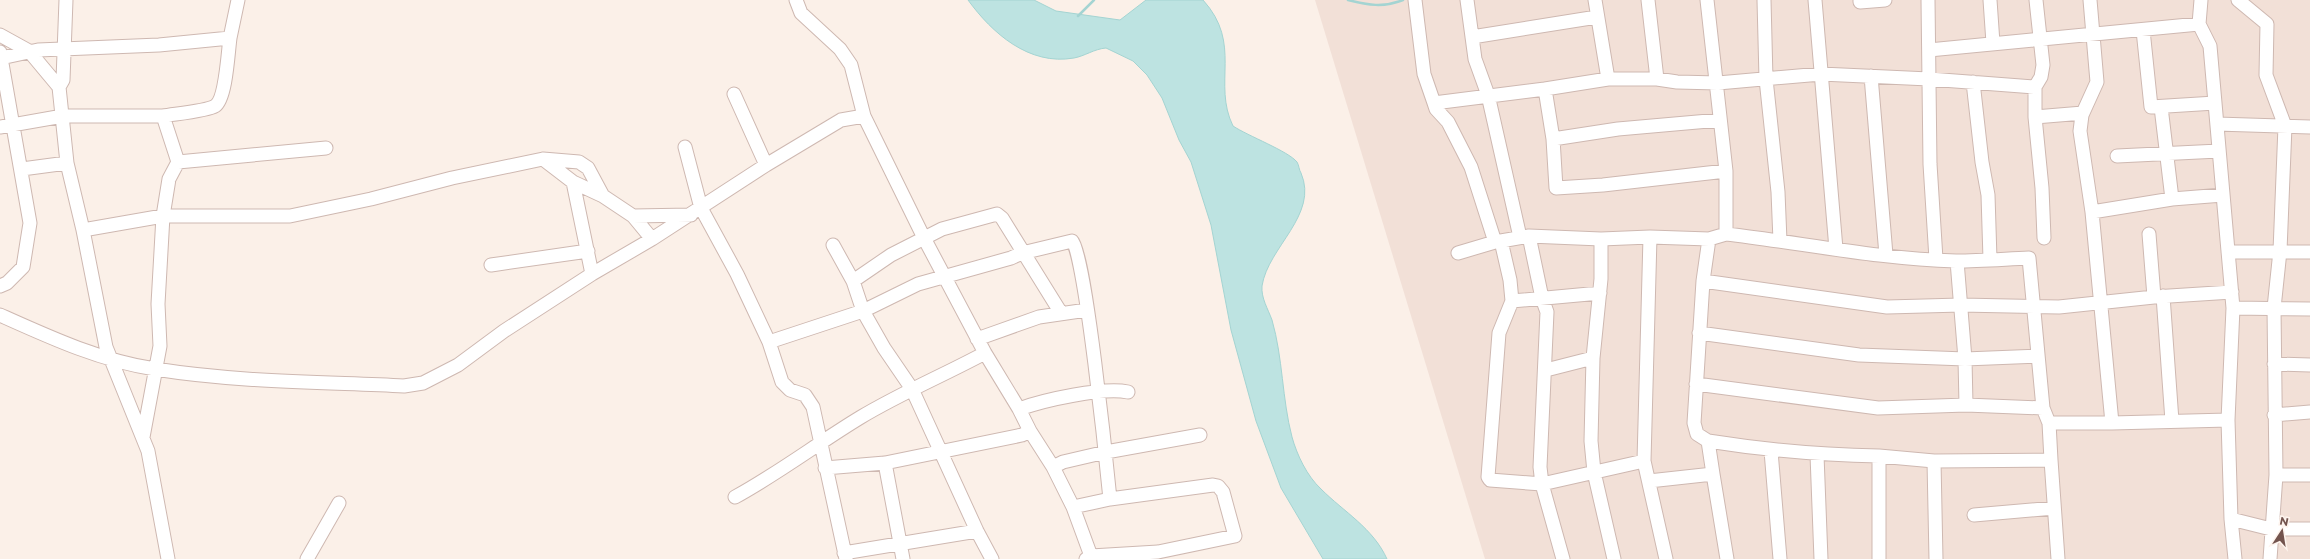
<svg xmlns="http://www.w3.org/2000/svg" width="2310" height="559" font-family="Montserrat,sans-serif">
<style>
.residential{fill:#f2e0d7}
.water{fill:#bde3e1;stroke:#a4d4d2}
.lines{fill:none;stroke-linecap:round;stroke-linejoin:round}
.stream{stroke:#a4d4d2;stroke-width:2.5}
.minor-casing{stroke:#ceb8b1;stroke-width:15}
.minor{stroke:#fff;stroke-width:13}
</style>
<rect width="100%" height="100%" fill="#fbf0e8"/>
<path class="residential" d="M1315 0H2310V559H1485Z"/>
<path class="water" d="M968 0H1034L1056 11 1120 20 1146 0H1203C1243 44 1212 83 1233 126 1248 136 1288 151 1297 162 1299 165 1299 170 1301 173 1319 215 1268 247 1262 286 1261 298 1268 309 1272 320 1283 358 1282 399 1292 437 1297 455 1307 476 1321 489 1344 512 1373 528 1387 559H1323L1281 488 1256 421 1231 330 1211 225 1191 162 1179 140 1162 98 1147 75 1133 61 1106 48C1094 49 1085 56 1074 58 1029 66 992 33 968 0Z"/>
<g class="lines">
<path class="stream" d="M1348 0C1368 5 1383 8 1403 0
M1078 16 1094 0"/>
<g class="minor-casing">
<path id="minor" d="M796 0 801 13 840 49 851 65 864 116 924 238 985 353 1019 409 1030 431 1053 467 1073 507 1091 556
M1415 0 1424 74 1434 103 1436 109 1448 122 1471 167 1495 242
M1467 0 1475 59 1488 95 1520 237
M1595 0 1608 79
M1648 0 1657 79
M1707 0 1726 171V234
M1764 0 1766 79 1778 192 1780 241
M1815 0 1836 249
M1860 0V2L1885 0
M1928 0 1930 164 1936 259
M1990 0 1993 43
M2036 0 2043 65 2041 77 2035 87V117L2042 188 2044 238
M2090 0 2097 82 2082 115 2080 131 2092 212 2112 423 2228 420
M2201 0 2199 24 2210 46 2233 308 2228 420 2231 519 2235 559
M2238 0 2267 24 2266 75 2285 126 2280 251 2274 308 2276 475 2270 559
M2143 30 2151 107 2215 103
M0 35 29 51 59 87 67 163 83 230 106 347 148 451 168 559
M1472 37 1597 17
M1929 50 2199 24
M0 52 30 223 23 267 7 283 0 286
M1 58 38 50 159 45 230 38 238 0
M1871 76 1886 255
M1973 82 1982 162 1988 195 1990 259
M59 87 63 80 66 0
M1545 89 1553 139 1556 188 1603 185 1726 171
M734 94 766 165
M1434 103 1545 89 1608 79H1657L1677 82 1718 83 1821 74 1929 79 2035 87
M2161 107 2172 199
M2035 117 2083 113
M2217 124 2310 127
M0 127 63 116H163
M1553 139 1618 129 1720 120
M685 147 701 208 737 274 769 342 782 382 790 390 805 395 813 407 846 559
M2117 156 2219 151
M543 159 573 182 603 196
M178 162 326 148
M22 169 67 163
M573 182 592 274
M2092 212 2172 199 2223 195
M633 216 652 239
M83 230 163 216H290L371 199 452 178 543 159 579 162 588 168 603 196 633 216 691 215
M2149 234 2154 297
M1529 236 1542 298 1547 312 1540 467 1542 484 1563 559
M1650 237 1644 461 1666 559
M1601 239V279L1593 358 1591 441 1594 472 1614 559
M1501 241 1510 280 1512 301 1499 333 1488 477 1490 480 1542 484 1644 461
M833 245 853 281 863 311 884 348 912 389 977 531 992 559
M2228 252H2310
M1458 253 1495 242 1529 236 1601 239 1650 237 1709 239 1726 234C1803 243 1879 259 1956 261 1980 261 2005 259 2029 258L2043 408 2049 423
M1957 261 1965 359 1966 405
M491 265 588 251
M853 281 891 255 942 229 997 214 1002 218 1061 313
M1703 281 1887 307 1961 305 2059 307 2154 297 2232 292
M2163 296 2172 421
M1512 301 1600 293
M2233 308 2310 309
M0 315C49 337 101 361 155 369 236 382 321 382 404 386L423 383 458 365 504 331 592 274 652 239 766 165 841 120 864 116
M1699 333 1859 355 1965 359 2038 356
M977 339 1039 317 1087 310
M769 342 863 311 918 284 1011 258 1022 253 1072 241C1085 252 1107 468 1110 499
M2274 364 2310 365
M1546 370 1593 358
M1696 384 1878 408 1966 405 2043 408
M1019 409C1044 400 1102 387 1128 392
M2274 415 2310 412
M143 437 160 346 158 304 163 216 169 179 178 162 163 116C174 114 207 111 215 106 226 99 228 52 230 38
M1708 441 1697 434 1694 423 1703 281 1709 239
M1771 451 1780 559
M1817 455 1821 559
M1879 456 1934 461 2051 460 2058 559
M2051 460 2049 423H2112
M1934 461 1936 559
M885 463 903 559
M1053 467 1063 462 1106 452 1200 435
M825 468 885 463 1022 435 1030 431
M1713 474 1708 441C1765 450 1821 455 1879 456V559
M2276 475H2310
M1649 481 1713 474 1727 559
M735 497C779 473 818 443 861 417 901 393 944 375 985 353
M1073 507 1110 499 1213 485 1218 486 1223 492 1235 536 1158 552 1091 556 1086 559
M1974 515 2054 508
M2231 519 2271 529H2310
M844 553 977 531
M307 559 339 503"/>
</g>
<use href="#minor" class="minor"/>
</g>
<g transform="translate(2282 531) rotate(12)" stroke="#fef4ee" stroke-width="3" paint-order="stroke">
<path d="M0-3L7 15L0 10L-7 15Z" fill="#73544e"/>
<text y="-6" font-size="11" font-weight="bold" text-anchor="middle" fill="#73544e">N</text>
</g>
</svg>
